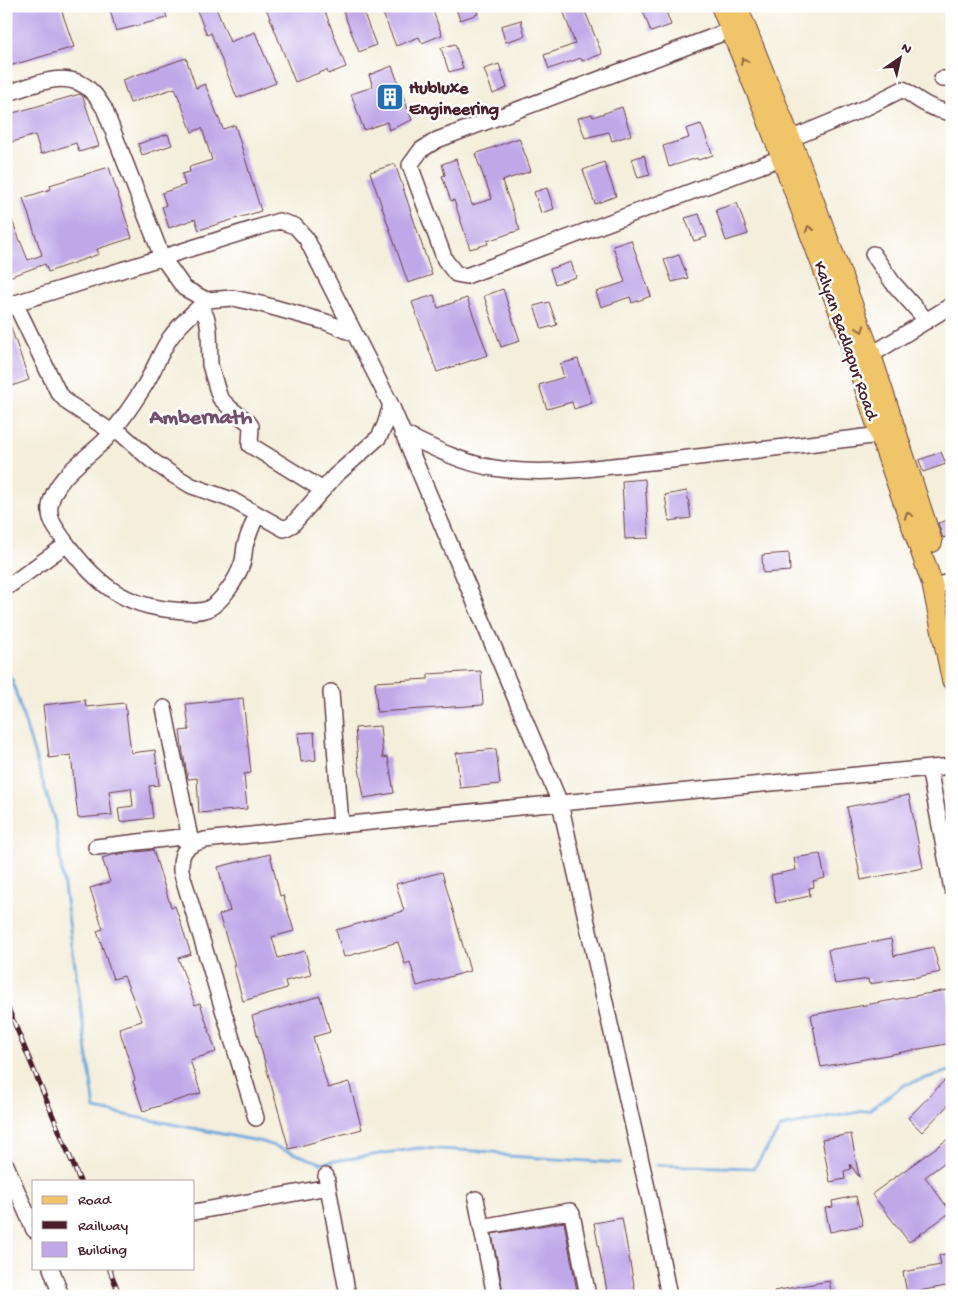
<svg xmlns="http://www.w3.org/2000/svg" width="958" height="1302" font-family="'Gochi Hand',sans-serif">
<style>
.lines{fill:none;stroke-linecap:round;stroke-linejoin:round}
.stream{stroke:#6ca6dc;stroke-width:3}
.building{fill:#c0a7e8}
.minor-casing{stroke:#643e45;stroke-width:18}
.major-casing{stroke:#643e45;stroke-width:22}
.minor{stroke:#fff;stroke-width:15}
.major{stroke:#f0c469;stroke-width:20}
.rail-casing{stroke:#4a1f2b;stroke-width:5}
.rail{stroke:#fff;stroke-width:3;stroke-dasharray:9;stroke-linecap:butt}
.oneway{stroke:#956947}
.labels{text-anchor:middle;stroke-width:5;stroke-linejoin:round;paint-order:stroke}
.poi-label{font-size:18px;font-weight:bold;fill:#4a1f2b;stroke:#fff;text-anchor:start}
.street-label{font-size:18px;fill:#4a1f2b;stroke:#fff}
.district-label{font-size:22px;font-weight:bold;fill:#734f6d;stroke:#fff}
</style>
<rect width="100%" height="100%" fill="#fff"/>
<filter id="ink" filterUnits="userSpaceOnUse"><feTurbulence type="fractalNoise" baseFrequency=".02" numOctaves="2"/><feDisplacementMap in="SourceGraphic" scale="10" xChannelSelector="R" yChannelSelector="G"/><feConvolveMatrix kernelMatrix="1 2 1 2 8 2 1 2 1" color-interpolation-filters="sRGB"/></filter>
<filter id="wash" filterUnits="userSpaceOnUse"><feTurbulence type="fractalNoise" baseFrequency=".0096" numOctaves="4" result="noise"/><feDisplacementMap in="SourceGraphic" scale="20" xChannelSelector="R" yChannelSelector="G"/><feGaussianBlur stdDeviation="1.12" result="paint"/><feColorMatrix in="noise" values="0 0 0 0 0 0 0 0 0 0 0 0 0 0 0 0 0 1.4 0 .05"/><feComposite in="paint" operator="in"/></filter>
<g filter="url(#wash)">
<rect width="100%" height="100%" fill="#f4eedb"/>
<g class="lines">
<path class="stream" d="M6 672 12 680 55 822 95 1109 263 1142 321 1163 419 1148 495 1152 507 1156 621 1163
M657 1165 754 1168 781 1127 869 1110 904 1085 952 1070"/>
</g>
<g id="blocks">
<path class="building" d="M6 6H60L74 47 6 67Z
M109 6H164L167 18 116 31Z
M195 6H215L230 42 255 32 276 83 237 98 211 33 207 35Z
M271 6H323L346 67 328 74 327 70 295 82 266 8Z
M341 6H361L376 45 359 52Z
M380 6H431L442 35 422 43 419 37 396 46Z
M455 6H475L478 14 460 20Z
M574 6H583L602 54 582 61 581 58 549 69 544 55 575 44 563 10Z
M641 6H664L671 25 651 32Z
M521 20 525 36 505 42 501 26Z
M455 44 463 68 449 72 441 48Z
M186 58 196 88 205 84 223 129 235 125 261 211 199 230 195 219 169 228 162 207 166 205 162 193 185 185 182 174 190 172 189 167 212 160 202 128 192 132 175 88 130 103 122 80Z
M499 64 507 88 493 94 484 69Z
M392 66 412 120 389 130 387 122 364 130 351 94 373 87 369 75Z
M80 94 83 97 99 146 79 152 76 143 41 154 35 135 6 144V115Z
M622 107 631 135 612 141 609 132 585 138 578 118 592 114 593 117Z
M701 124 713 155 698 160 697 158 669 167 663 146 689 138 686 129Z
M168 134 172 145 142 155 138 144Z
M519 138 531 171 502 181 520 230 487 241 488 244 470 249 454 200 451 201 442 176 445 175 442 164 456 159 472 205 492 199 475 154Z
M644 155 650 175 638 178 632 159Z
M604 162 616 196 595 204 583 170Z
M395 164 432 275 408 283 370 172Z
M109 167 132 238 97 249 99 254 48 272 45 264 6 278V206L28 260 42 255 23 198 51 189 50 185Z
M547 188 554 209 541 213 534 192Z
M737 203 748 234 726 241 716 210Z
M699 214 707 237 694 241 685 218Z
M631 240 651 296 632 303 630 297 601 307 596 292 625 282 613 246Z
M679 255 688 278 672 282 664 260Z
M571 262 576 277 555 284 550 269Z
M503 289 520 341 501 347 484 296Z
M434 295 438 308 467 298 488 355 437 372 412 302Z
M549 302 557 325 542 329 534 306Z
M6 319H8L29 380 6 388Z
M578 359 592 403 574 409 572 402 547 409 539 385 564 377 560 364Z
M941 452 946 464 923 472 919 460Z
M645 479 649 538 625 539 622 481Z
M687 491 691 518 669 521 665 495Z
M952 519V535L943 538 938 523Z
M789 553 790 571 763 573 762 555Z
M481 671 483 705 377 712 375 682 428 679V674Z
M243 698 251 773 244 774 247 809 199 813 197 778 188 779 183 753 180 731 189 730 186 704Z
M85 700 86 707 125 703 131 753 155 750 159 785 149 786 153 818 120 822 118 808 133 806 131 788 109 791 112 815 78 818 71 755 49 758 43 705Z
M380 726 383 758 388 757 394 793 364 798 358 762 355 728Z
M314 732 316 760 301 762 298 733Z
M496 749 500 784 460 788 456 753Z
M909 795 923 868 861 880 847 807Z
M153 850 171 907 175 906 191 954 178 958 195 1005 200 1003 216 1052 190 1060 201 1093 143 1111 133 1081 135 1080 119 1028 142 1021 124 976 113 979 97 931 103 929 90 888 110 882 102 858 112 855Z
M270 854 280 896 283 895 294 931 272 937 278 958 305 951 311 975 285 981 287 988 243 1001 233 965H235L219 915 230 911 218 867Z
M820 854 825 878 813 881 814 887 809 888 810 896 776 903 771 875 796 870 794 858Z
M442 872 470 971 417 986 410 962 405 964 398 942 344 957 336 930 404 911 396 884Z
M891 939 894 956 933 947 940 972 913 978V977L869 984 868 979 835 984 828 950Z
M947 990 952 1017V1043L821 1067 811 1015Z
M320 996 330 1032 313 1037 328 1088 349 1082 362 1129 289 1149 252 1016Z
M945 1080 952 1087V1101L922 1132 908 1118Z
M851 1134 859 1177 850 1164 851 1169 844 1171 845 1179 830 1182 822 1139Z
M952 1136V1157L925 1177 951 1212 909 1242 872 1194Z
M856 1196 863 1225 830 1232 825 1208 833 1207 832 1201Z
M622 1218 636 1296H608L594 1223Z
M564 1222 578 1296H504L492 1234Z
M952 1253V1285L907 1293 903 1272 941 1265 939 1255Z
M829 1281 832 1296H775L774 1291Z"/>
</g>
</g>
<g filter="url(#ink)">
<use href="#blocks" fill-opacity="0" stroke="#643e45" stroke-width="1"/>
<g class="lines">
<g class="minor-casing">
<path id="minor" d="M731 30 437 140 421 150 410 165 445 260 456 274 466 276 781 158
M942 79H952
M6 94C33 85 69 67 92 92 97 96 100 103 104 108L162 257 184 288 206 300 233 298 261 304 326 322 355 334
M790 139 865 108 903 89C919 101 932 110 952 113
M873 254 893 283 927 321
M206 300C194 313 180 323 170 338 160 353 154 370 145 385 133 404 120 424 105 440 86 459 54 478 50 506 48 521 58 531 66 543 96 583 123 606 174 610 185 611 197 613 208 609 222 602 237 579 242 564 244 559 244 552 245 546 248 535 253 524 257 514
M15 303 58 392 68 403 112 432
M6 306 279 221 295 226 306 238 391 405 560 803 341 825 205 840C186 845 180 851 181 871L256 1118
M201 306 207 319 209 330 210 365 217 389 220 398 231 409 248 422 251 426 250 445 323 490
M871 355 952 305
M115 428 151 460 173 475 192 486 232 500 284 529 292 525 335 476 379 437 385 425 391 405
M402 433C431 447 462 463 494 468 543 476 592 468 641 463 724 455 806 444 889 434
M933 587 952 581
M6 588 67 544
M331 692 341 825
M164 708 191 843
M929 768 952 889
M96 847 190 836
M6 1165 34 1230
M326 1176 348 1296
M476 1199 495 1296
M194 1212 328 1187
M481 1227 570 1211 572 1214 588 1296
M51 1268 61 1296
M669 1296 650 1201 560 803 952 766"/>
</g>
<g class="major-casing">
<path id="major" d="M721 6 762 105 847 332 880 435 932 583 952 680
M737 6 796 153 871 355 932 542"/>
</g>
<use href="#minor" class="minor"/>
<use href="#major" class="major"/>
<g class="rail-casing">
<path id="rail" d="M6 1003 80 1181
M109 1268 120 1296"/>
</g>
<use href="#rail" class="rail"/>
</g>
<defs><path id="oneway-chevron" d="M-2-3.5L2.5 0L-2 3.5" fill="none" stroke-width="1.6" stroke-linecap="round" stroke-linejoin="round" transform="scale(1.25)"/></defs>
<g class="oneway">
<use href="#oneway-chevron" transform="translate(744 61) rotate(-113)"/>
<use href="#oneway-chevron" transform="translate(809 229) rotate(-110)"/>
<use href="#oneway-chevron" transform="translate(861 329) rotate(70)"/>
<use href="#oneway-chevron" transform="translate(908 515) rotate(-110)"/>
</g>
</g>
<defs>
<g id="building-square" transform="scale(1.4375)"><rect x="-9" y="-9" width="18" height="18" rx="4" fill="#1f6fb2" stroke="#fff"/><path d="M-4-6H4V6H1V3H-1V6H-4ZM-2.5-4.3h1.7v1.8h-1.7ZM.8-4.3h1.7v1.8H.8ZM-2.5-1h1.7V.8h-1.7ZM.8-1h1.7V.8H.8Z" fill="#fff"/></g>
</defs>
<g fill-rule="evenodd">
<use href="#building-square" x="390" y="97"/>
</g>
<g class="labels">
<g class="poi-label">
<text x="409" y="93">Hubluxe<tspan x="409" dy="21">Engineering</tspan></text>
</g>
<g class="street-label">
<text transform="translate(847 340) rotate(71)" y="6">Kalyan Badlapur Road</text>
</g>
<g class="district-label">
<text x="201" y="423">Ambernath</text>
</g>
</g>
<rect width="958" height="1302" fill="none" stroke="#fff" stroke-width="25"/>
<rect x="32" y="1180" width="162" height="90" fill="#ffffff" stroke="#b7a5aa"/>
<rect x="42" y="1196" width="25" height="8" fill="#f0c469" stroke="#b7a5aa"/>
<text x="78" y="1204" font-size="15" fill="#4a1f2b">Road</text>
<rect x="42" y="1221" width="25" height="8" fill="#4a1f2b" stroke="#b7a5aa"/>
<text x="78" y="1230" font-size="15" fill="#4a1f2b">Railway</text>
<rect x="42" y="1242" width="25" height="15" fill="#c0a7e8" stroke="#b7a5aa"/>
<text x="78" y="1254" font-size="15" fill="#4a1f2b">Building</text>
<g transform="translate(900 58) rotate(34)" stroke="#ffffff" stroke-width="4" paint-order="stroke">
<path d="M0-4L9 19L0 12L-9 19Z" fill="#4a1f2b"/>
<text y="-8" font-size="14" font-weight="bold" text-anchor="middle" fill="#4a1f2b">N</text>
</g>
</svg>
